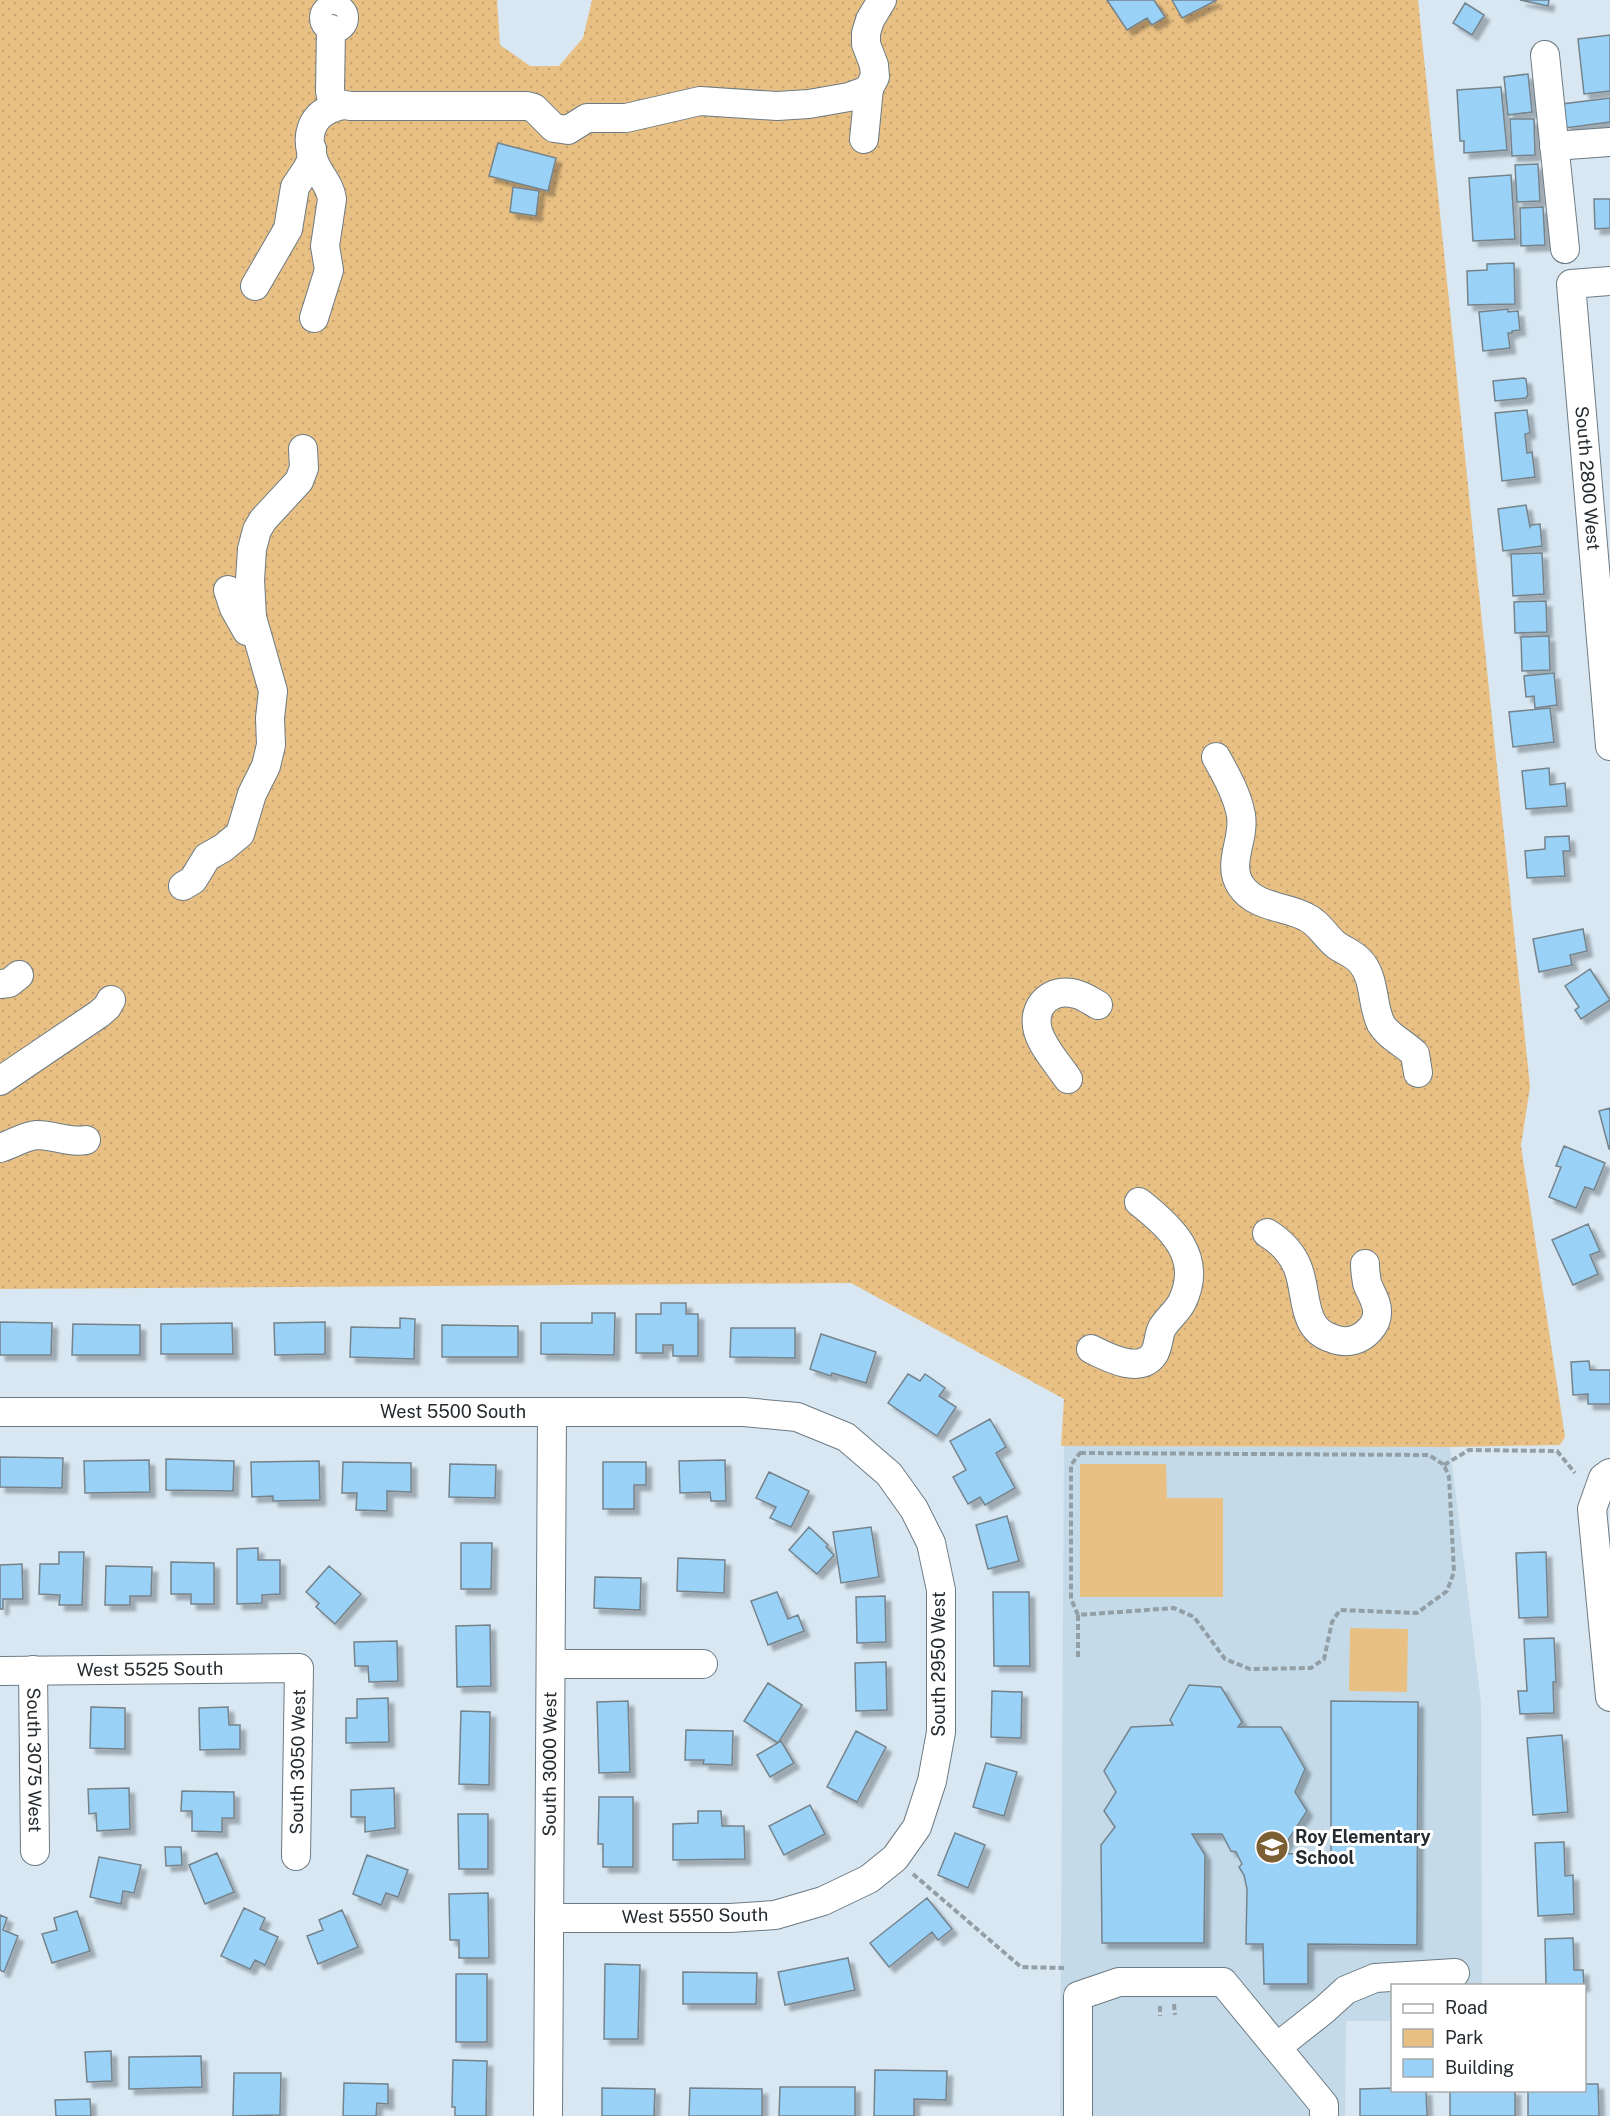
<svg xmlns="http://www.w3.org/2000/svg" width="1610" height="2116" font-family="'Public Sans',sans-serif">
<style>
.built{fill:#c4dae8}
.grass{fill:url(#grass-dots)}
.green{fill:#e9c084}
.building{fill:#99d2f6;stroke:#75838c;stroke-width:1.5;filter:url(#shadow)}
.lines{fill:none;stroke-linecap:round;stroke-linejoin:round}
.minor-casing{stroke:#6c7a83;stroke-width:30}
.path{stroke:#939fa7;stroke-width:4;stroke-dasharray:6 3;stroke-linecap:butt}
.minor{stroke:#fff;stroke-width:28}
.labels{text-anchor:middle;stroke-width:6;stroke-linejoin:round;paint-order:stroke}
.street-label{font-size:18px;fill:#242a2e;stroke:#fff}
.poi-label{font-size:18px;font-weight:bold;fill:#242a2e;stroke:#fff;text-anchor:start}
</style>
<defs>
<pattern id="grass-dots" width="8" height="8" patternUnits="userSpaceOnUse" patternTransform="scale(1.5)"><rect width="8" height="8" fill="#e9c084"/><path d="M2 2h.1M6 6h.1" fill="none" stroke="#c8a572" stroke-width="1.8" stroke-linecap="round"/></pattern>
<filter id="shadow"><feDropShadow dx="5.5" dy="5.5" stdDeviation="1.5" flood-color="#0004"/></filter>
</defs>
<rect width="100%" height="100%" fill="#d8e7f2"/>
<path class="built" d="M1064 1446 1450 1447 1481 1703 1482 1985 1392 1986V2021H1346L1345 2116H1060Z"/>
<path class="grass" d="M0 0H497L500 45 530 66H559L583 38 592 0H1418L1530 1087 1521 1146 1565 1437 1560 1445 1450 1447 1061 1446 1064 1399 851 1283 0 1289Z"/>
<path class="green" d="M1080 1464H1166L1167 1498H1223V1597H1080Z
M1350 1628 1408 1629 1407 1692 1349 1691Z"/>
<path class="building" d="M1107 0H1154L1165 17 1152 25 1147 18 1127 30Z
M1172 0H1217L1182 18Z
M1520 0H1549L1548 6Z
M1465 3 1484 15 1472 35 1453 23Z
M1610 35V91L1584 94 1578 39Z
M1528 74 1532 112 1508 115 1504 77Z
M1501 87 1507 150 1464 153V141H1460L1457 90Z
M1610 98V122L1565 128 1562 104Z
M1510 119H1534L1535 155 1512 156Z
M498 143 556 158 548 191 489 176Z
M1538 164 1540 201 1517 202 1515 165Z
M1511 175 1515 239 1473 241 1469 178Z
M513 187 539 191 536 216 510 212Z
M1594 199H1610V228L1595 229Z
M1543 207 1545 245 1521 246 1520 208Z
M1514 263 1515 304 1468 305 1467 271 1487 270V264Z
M1508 309V312L1518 311 1520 330 1512 331V333H1508L1510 348 1483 351 1479 312Z
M1524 378 1526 379 1528 395 1526 398 1495 401 1493 381Z
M1527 410 1530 433 1525 434 1527 453 1532 452 1535 477 1502 481 1495 413Z
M1526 505 1530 527 1531 525 1540 524 1542 546 1503 551 1498 509Z
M1542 553 1544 594 1513 596 1511 554Z
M1546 601 1547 632 1515 633 1514 602Z
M1549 636 1550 670 1522 671 1521 637Z
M1554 673 1557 705 1535 708 1534 696 1526 697 1524 676Z
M1550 708 1554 742 1513 747 1509 712Z
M1549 768 1550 785 1565 783 1567 806 1526 809 1522 771Z
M1569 836 1570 851H1563L1565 876 1527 878 1525 851 1545 849V837Z
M1583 929 1587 951 1570 955 1572 965 1539 972 1533 939Z
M1590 969 1610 1000 1581 1019 1575 1010 1579 1007 1565 986Z
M1610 1108V1149H1609L1599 1111Z
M1564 1146 1605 1163 1594 1190 1585 1187 1576 1208 1549 1197 1561 1167 1556 1166Z
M1588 1224 1600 1251 1590 1255 1598 1274 1573 1285 1552 1240Z
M661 1303H686V1314H698V1356H673V1345H663V1353H636V1314H661Z
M592 1313H615L614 1355 541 1354V1323H592Z
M400 1318 415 1319 414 1359 350 1357 351 1327 400 1328Z
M0 1322 52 1323 51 1355H0Z
M325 1322V1354L275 1355 274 1323Z
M232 1323 233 1354H161V1324Z
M73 1324 140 1325V1355H72Z
M442 1325 518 1326V1357H442Z
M731 1328H795V1358L730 1357Z
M821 1334 876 1352 866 1383 832 1373 831 1376 810 1369Z
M1589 1361 1590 1370H1610V1404H1588V1394L1573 1395 1571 1362Z
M908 1374 920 1381 925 1374 945 1388 939 1396 956 1407 937 1436 888 1403Z
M990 1419 1006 1447 996 1453 1015 1488 985 1505 980 1497 968 1504 953 1477 966 1470 950 1441Z
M0 1457 63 1458 62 1488 0 1487Z
M166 1459 234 1461 233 1491 166 1490Z
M149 1460 150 1492 85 1493 84 1461Z
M725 1460 726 1501H711L710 1492 680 1493 679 1461Z
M319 1461 320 1500 273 1501V1496L252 1497 251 1462Z
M343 1462 411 1463V1492L387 1491V1511L356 1510 357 1493H342Z
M603 1462H646V1485H634V1509H603Z
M450 1464 496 1465 495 1498 449 1497Z
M769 1472 809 1491 791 1527 770 1518 776 1507 756 1498Z
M1007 1516 1019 1561 988 1569 976 1525Z
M809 1527 828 1545 826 1547 834 1555 817 1574 789 1550Z
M871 1527 879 1577 841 1583 833 1532Z
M461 1543H492L491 1589H461Z
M258 1548V1560H280V1594L262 1595V1603L237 1604V1549Z
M59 1552H84L82 1605H59L60 1595 39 1594 40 1564H59Z
M1546 1552 1548 1617 1519 1618 1516 1553Z
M678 1558 725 1560 724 1593 677 1591Z
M171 1562 214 1563V1604H191V1594H171Z
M22 1564 23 1599H3V1609H0V1565Z
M106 1566 152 1567 151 1596H130V1605H105Z
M329 1566 361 1594 335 1624 316 1607 319 1603 306 1592Z
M595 1577 641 1578 640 1610 594 1608Z
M777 1592 788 1619 798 1615 804 1631 768 1645 751 1601Z
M993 1592H1029L1030 1666H994Z
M885 1596 886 1642 857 1643 856 1597Z
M490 1625 491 1686 457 1687 456 1626Z
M1554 1638 1556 1682H1553L1554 1713 1520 1714 1518 1691H1527L1524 1639Z
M397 1641 398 1681 369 1682 368 1666H355L354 1642Z
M886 1662 887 1710 856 1711 855 1663Z
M768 1683 802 1705 778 1743 744 1721Z
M1189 1685 1221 1687 1242 1722 1238 1727H1281L1305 1769 1295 1792 1307 1811 1279 1854 1331 1853V1701L1418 1702 1417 1945 1308 1944V1984H1264L1263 1944H1246L1247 1889 1244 1875 1239 1867 1242 1864 1236 1852 1231 1851 1222 1834H1192L1205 1855 1204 1943H1102L1101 1845 1115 1827 1104 1811 1116 1792 1104 1771 1131 1727 1173 1725 1170 1720Z
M992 1691 1022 1692 1021 1738 991 1737Z
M388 1698 389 1742 346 1743V1718H357V1699Z
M628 1701 630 1772 599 1773 597 1702Z
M91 1707 125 1708V1749L90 1748Z
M228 1707 229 1725H240V1749L200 1750 199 1708Z
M461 1711 490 1712 489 1785 459 1784Z
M686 1730 733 1731 732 1765 703 1764 704 1760H685Z
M856 1731 886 1747 857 1802 827 1787Z
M1562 1735 1568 1812 1533 1815 1527 1738Z
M781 1741 794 1763 770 1777 757 1755Z
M986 1763 1017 1772 1004 1816 973 1807Z
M129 1788 130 1829 97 1831 96 1813 89 1814 88 1789Z
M394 1788 395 1828 365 1832V1817H351V1790Z
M182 1791 234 1792V1818H222V1832L192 1831V1811H181Z
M599 1797H633V1867H603V1844H598Z
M810 1805 825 1834 784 1855 769 1826Z
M698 1811H721L722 1826H744L745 1859 673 1860V1824L698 1823Z
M458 1814H488V1869H459Z
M955 1833 985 1845 968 1888 938 1875Z
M1564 1842 1565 1876 1573 1875 1574 1914 1538 1916 1535 1843Z
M165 1847H181L182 1865 166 1866Z
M217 1853 234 1892 205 1904 189 1865Z
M367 1855 408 1870 398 1897 386 1893 381 1905 353 1894Z
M99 1857 141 1865 134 1893 123 1891 121 1904 90 1897Z
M488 1893 489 1958H459V1940H450L449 1894Z
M927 1898 952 1929 938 1940 932 1932 889 1967 870 1943Z
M244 1908 265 1918 260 1929 278 1937 265 1965 255 1960 250 1969 221 1956Z
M342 1910 358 1947 318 1964 307 1936 323 1930 319 1920Z
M77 1911 90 1951 52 1963 42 1934 57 1930 54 1918Z
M0 1915 7 1918 3 1930 18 1936 4 1972 0 1970Z
M1573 1938 1574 1970H1583L1584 1986H1546L1545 1939Z
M848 1958 855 1990 785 2005 778 1972Z
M605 1964 640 1965 638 2039H604Z
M683 1972 757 1973 756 2004H683Z
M456 1974H487V2042H456Z
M111 2051 112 2081 87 2082 85 2052Z
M201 2056 202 2087 129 2089V2057Z
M453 2060 487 2061 486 2116H455V2107H452Z
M875 2070 947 2071 946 2100 914 2099V2116H874Z
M234 2073H281L280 2115 233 2116Z
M344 2083 388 2084V2104L377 2103 376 2116H343Z
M1584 2084H1598L1599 2116H1528V2090H1584Z
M780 2087H855V2116H779Z
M602 2088 655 2089 654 2116H602Z
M690 2088 762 2089V2116H689Z
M1392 2088V2090H1426L1427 2116H1360V2089Z
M1450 2090H1515V2116H1450Z
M90 2099 91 2116H56L55 2100Z"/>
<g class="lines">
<g class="minor-casing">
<g id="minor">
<circle cx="334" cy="18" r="10"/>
<path d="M331 29 330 91C331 103 341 105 351 106H527L534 108 554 128 568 130 587 118H626L700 101 777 106 809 104 849 97 863 92 869 88 875 77 874 65 866 44V33L870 20 882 0"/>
<path d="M1545 55 1565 249"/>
<path d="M864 139 869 88"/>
<path d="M1554 146 1610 142"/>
<path id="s1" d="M1610 281 1571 284 1610 746"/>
<path d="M255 286 288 229 295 187 307 169 311 161 312 149"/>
<path d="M314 318 329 270 325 246 332 199C330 186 323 179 317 168 303 139 308 112 343 105"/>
<path d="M228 590 234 608 247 631"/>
<path d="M1216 757C1226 775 1237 794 1241 815 1245 840 1226 864 1241 886 1256 908 1286 906 1306 917 1319 923 1325 936 1336 945 1343 950 1352 953 1359 960 1376 977 1371 1004 1381 1024 1389 1037 1404 1043 1415 1054L1418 1073"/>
<path d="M183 886 193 880 207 857 223 848 240 834 252 794 266 766 271 745 270 718 273 691 252 617 250 580 252 549 257 530 263 520 299 481 304 468 303 449"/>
<path d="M0 984 9 983 19 975"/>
<path d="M1068 1079C1058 1064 1043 1048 1038 1031 1031 1005 1052 987 1076 994 1084 996 1091 1001 1098 1005"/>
<path d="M0 1081 99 1014 107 1007 111 1000"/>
<path d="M0 1148C13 1144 24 1136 37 1135 54 1135 69 1143 86 1140"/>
<path d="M1267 1233C1280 1241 1291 1252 1297 1266 1308 1290 1300 1328 1331 1338 1338 1341 1347 1342 1354 1340 1365 1337 1377 1325 1377 1313 1378 1303 1370 1292 1367 1283 1366 1277 1365 1270 1365 1264"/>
<path d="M1091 1349C1107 1357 1140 1375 1154 1354 1159 1346 1158 1336 1162 1328 1168 1318 1177 1312 1182 1302 1204 1257 1171 1227 1139 1202"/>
<path id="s2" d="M0 1412H744L797 1417 846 1437 889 1474 914 1509 931 1543 941 1590V1732L932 1781 917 1827 895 1858 869 1879 823 1901 775 1915 730 1918H549"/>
<path d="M1610 1473 1603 1478 1592 1509 1610 1697"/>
<path d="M551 1664H703"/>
<path id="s3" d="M33 1670 35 1851"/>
<path id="s4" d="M0 1671 299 1668 296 1856"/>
<path d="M1277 2047 1324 2010 1346 1990 1375 1978 1455 1973"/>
<path id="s5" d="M548 2116 552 1412"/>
<path d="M1078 2116V1996L1119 1982H1223L1324 2105V2116"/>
</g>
</g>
<path class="path" d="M1080 1453 1429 1455 1444 1465 1449 1477 1454 1572 1447 1591 1417 1613 1340 1610 1332 1622 1324 1659 1311 1668 1250 1669 1225 1659 1194 1617 1174 1608 1078 1615 1071 1599V1465Z
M1444 1465 1469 1450 1557 1451 1575 1473
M1078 1615V1657
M913 1874 1021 1967 1064 1968
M1174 2004 1175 2015
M1160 2006V2016"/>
<use href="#minor" class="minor"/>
</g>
<defs>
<g id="school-disc" transform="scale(1.725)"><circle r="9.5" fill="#7c5f32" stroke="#fff"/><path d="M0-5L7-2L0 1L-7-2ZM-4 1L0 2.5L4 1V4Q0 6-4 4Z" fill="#fff"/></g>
</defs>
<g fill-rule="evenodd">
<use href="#school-disc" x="1272" y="1847"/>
</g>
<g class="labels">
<g class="street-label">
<text dy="6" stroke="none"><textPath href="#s1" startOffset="234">South 2800 West</textPath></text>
<text dy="6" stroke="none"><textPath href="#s2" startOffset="453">West 5500 South</textPath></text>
<text transform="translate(939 1664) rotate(-90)" y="6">South 2950 West</text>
<text dy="6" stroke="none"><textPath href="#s4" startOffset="150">West 5525 South</textPath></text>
<text dy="6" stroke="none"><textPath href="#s3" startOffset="90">South 3075 West</textPath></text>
<text transform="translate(298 1762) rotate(-89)" y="6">South 3050 West</text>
<text dy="6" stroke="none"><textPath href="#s5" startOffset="352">South 3000 West</textPath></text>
<text transform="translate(695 1916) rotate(-1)" y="6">West 5550 South</text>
</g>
<g class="poi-label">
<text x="1295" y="1843">Roy Elementary<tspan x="1295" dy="21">School</tspan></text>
</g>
</g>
<rect x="1391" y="1984" width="195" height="108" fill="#ffffff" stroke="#a7aaab" stroke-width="1.5"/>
<rect x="1403" y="2004" width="30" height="9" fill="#ffffff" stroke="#a7aaab" stroke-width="1.5"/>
<text x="1445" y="2014" font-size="18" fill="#242a2e">Road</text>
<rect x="1403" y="2029" width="30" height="18" fill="#e9c084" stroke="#a7aaab" stroke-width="1.5"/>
<text x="1445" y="2044" font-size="18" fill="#242a2e">Park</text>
<rect x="1403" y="2059" width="30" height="18" fill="#99d2f6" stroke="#a7aaab" stroke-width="1.5"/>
<text x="1445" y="2074" font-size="18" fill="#242a2e">Building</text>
</svg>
